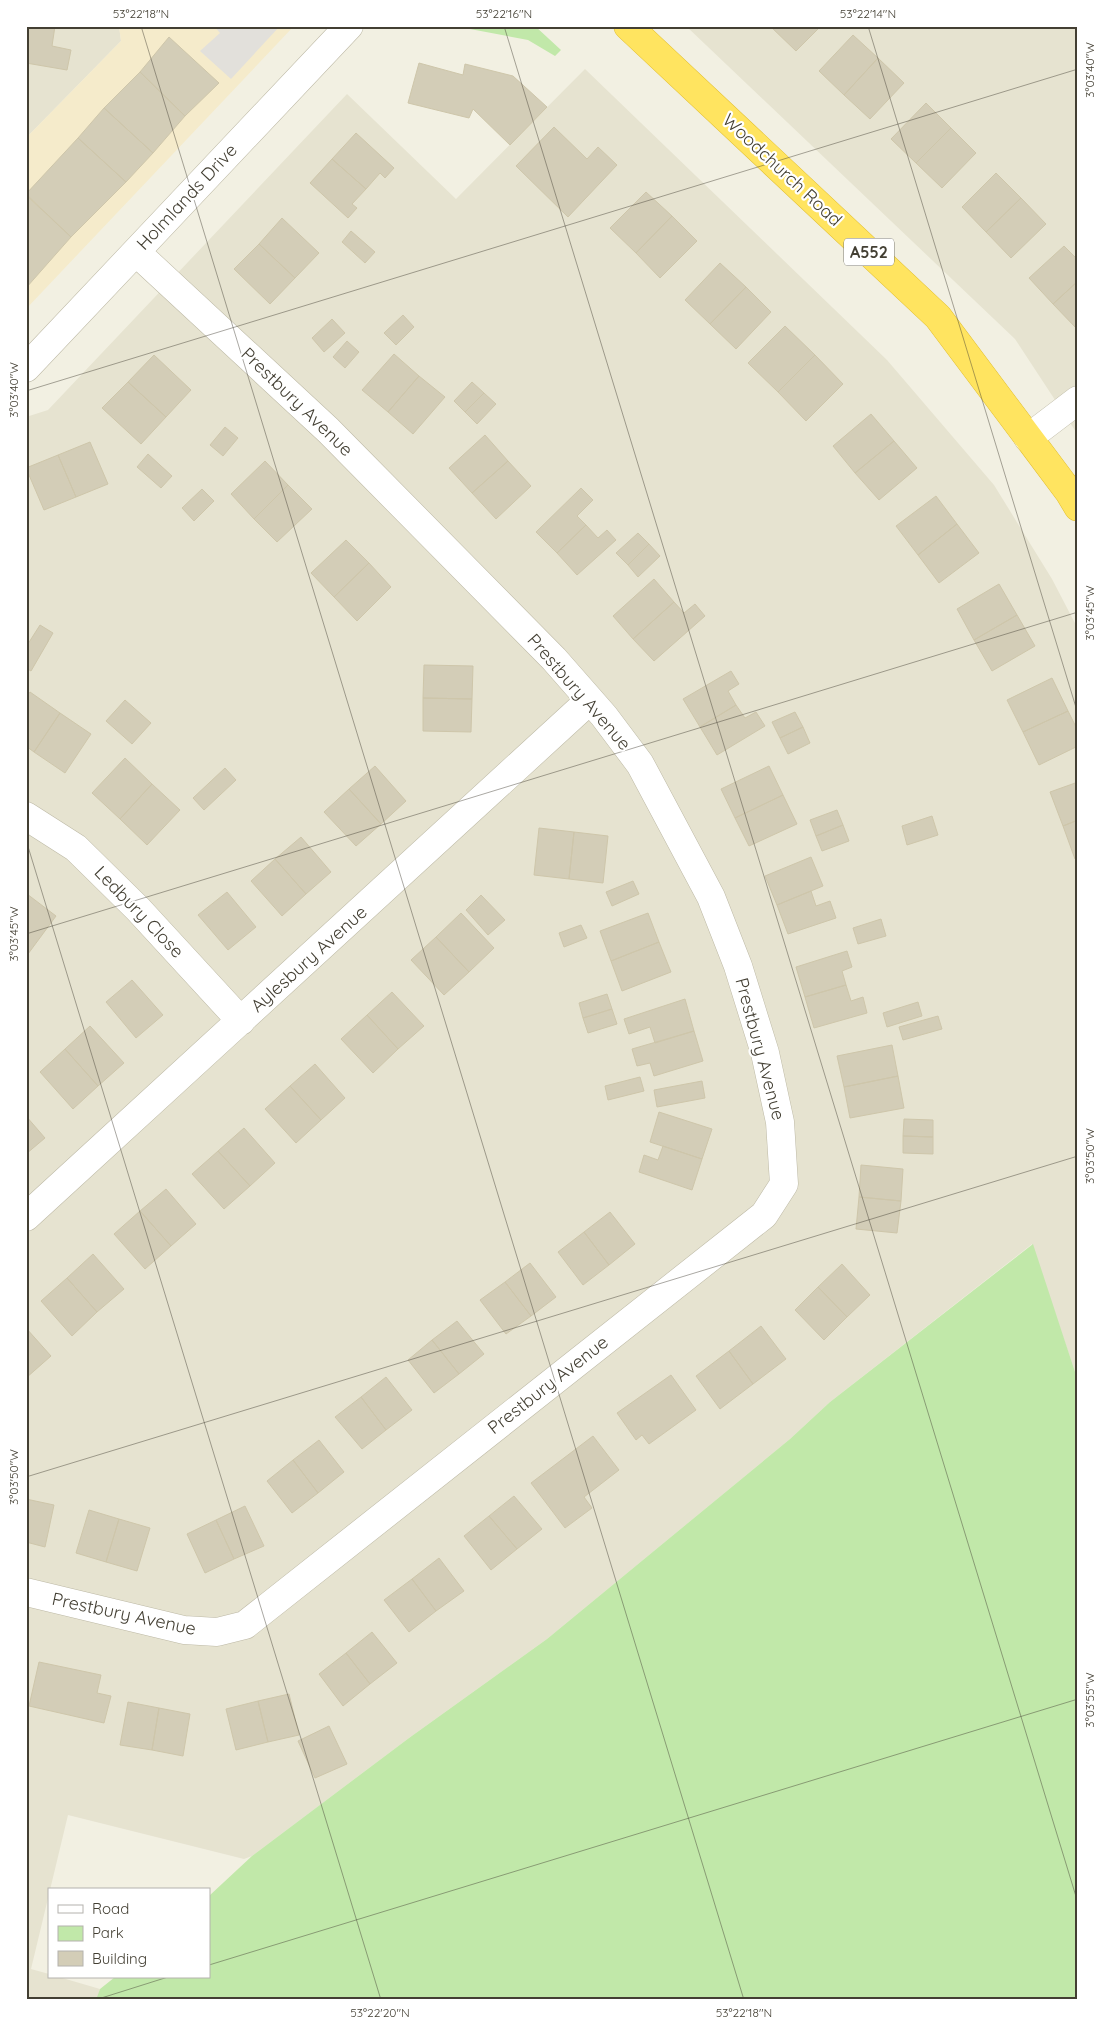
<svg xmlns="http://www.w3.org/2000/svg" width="1104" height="2026" font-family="Quicksand,sans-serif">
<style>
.residential{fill:#e6e3d0}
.commercial{fill:#f5ebcb}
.green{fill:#c1e8a9}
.parking{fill:#e2e0db}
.building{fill:#d3cdb7;stroke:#cec6aa}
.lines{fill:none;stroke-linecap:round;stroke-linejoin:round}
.minor-casing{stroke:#bdb9a5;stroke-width:29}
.highway-casing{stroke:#e1bd2d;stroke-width:29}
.minor{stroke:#fff;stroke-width:28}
.highway{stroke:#ffe460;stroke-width:28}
.ticks{fill:none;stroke:#433f33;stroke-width:1;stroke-opacity:0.45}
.labels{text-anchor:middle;stroke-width:4.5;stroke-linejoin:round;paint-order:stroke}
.shield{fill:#fff;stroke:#7b7970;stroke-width:1}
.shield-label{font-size:16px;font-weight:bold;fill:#433f33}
.street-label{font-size:18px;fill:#433f33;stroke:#fff}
.neatline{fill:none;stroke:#433f33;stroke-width:2}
.ticks-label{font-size:12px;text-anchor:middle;fill:#433f33}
</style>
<rect width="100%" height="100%" fill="#f2f0e2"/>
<path class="residential" d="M26 26H119L121 41 26 138Z
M686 26H1078V435L1015 339Z
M585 69 887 360 994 485 1052 579 1078 629V1381L1032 1244 830 1402 790 1439 547 1639 409 1738 252 1856 244 1859 68 1815 31 1969 49 1974V1977H59L100 1989 97 2000H26V417L48 410 347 94 456 199Z"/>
<path class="commercial" d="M119 26H294L26 309V138L121 41Z"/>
<path class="green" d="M454 26H535L561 50 555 56 528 40Z
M1033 1244 1078 1381V2000H96L100 1989 115 1977H209V1896L252 1856 409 1738 547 1639 790 1439 830 1402Z"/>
<path class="parking" d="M214 26H280L231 79 200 51 220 33Z"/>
<path class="building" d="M26 26H55L52 46 71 50 67 70 26 63Z
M770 26H821L796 51Z
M853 35 878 58 844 95 819 71Z
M169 37 219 83 185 116 140 72Z
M878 58 904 83 870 119 844 95Z
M419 63 463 75 465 64 513 76 547 107 510 145 473 109 469 118 408 103Z
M140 72 185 116 153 153 104 108Z
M926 103 951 128 916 163 891 139Z
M104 108 153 153 126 182 78 138Z
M554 127 587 159 598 147 617 165 568 217 516 166Z
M951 128 976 153 942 188 916 163Z
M356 133 394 168 385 178 380 173 366 189 332 159Z
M78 138 126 182 71 237 26 194Z
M332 159 366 189 352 204 357 208 348 218 310 183Z
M996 173 1021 198 986 232 962 207Z
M646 192 672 216 636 253 610 228Z
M26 195 71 237 26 288Z
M1021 198 1046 224 1011 258 986 232Z
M672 216 697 241 660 278 636 253Z
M282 218 319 253 295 278 259 244Z
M351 231 375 252 365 263 342 242Z
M259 244 295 278 270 304 234 269Z
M1064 246 1078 260V281L1053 304 1029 278Z
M720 263 746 287 710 324 685 300Z
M1078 281V328L1077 329 1053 304Z
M746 287 771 312 736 349 710 324Z
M403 315 414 327 396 345 384 333Z
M332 319 345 333 324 352 312 338Z
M785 326 815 355 778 392 748 363Z
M347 341 359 352 345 368 333 357Z
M394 354 419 376 388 412 362 390Z
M154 355 191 390 166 417 128 382Z
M815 355 843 384 806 421 778 392Z
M419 376 445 397 413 434 388 412Z
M128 382 166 417 141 444 102 408Z
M472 382 484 393 465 412 454 401Z
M484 393 496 404 477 424 465 412Z
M871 414 894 441 855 473 833 446Z
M225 427 238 438 223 456 210 445Z
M485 435 508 461 472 493 449 468Z
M894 441 917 468 879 500 855 473Z
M90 442 108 484 76 497 58 455Z
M148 454 172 476 161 488 137 467Z
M58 455 76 497 44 510 26 468Z
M265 461 288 485 254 519 231 494Z
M508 461 531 486 496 519 472 493Z
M288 485 312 509 277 542 254 519Z
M581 488 593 500 577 516 586 525 557 553 536 532Z
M202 489 214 501 194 521 182 508Z
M936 496 957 524 918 555 896 526Z
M957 524 979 553 939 583 918 555Z
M586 525 598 538 607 530 616 540 577 575 557 553Z
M638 533 649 544 628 565 616 553Z
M346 540 369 563 334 597 311 573Z
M649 544 660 556 638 577 628 565Z
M369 563 391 587 357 621 334 597Z
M654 579 674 602 633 639 613 616Z
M999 584 1017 615 974 640 957 609Z
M674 602 684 613 695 604 705 616 654 661 633 639Z
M1017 615 1035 646 992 671 974 640Z
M40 625 53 633 31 671 26 668V647Z
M424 665 473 666 472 699 423 698Z
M731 671 739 684 728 691 736 705 700 727 683 699Z
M1052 678 1068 711 1023 732 1007 700Z
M30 692 60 713 34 752 26 746V697Z
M423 698 472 699 471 732 423 731Z
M125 700 151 723 132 744 106 721Z
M736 705 745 718 756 712 765 726 717 755 700 727Z
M1068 711 1078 731V746L1039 765 1023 732Z
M795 712 803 727 780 738 772 722Z
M60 713 91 734 65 773 34 752Z
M803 727 810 743 788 754 780 738Z
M125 758 152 784 120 819 92 793Z
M375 766 406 801 381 824 349 789Z
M769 766 783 795 735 818 721 789Z
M225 768 236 780 204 810 193 798Z
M1078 782V820L1063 826 1050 792Z
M152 784 180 810 147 845 120 819Z
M349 789 381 824 356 846 324 812Z
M783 795 797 824 749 846 735 818Z
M837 810 843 825 816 836 810 820Z
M932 816 938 835 907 845 902 826Z
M1078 820V858L1075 859 1063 826Z
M843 825 849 841 822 851 816 836Z
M539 828 574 832 569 879 534 875Z
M574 832 608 836 603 883 569 879Z
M301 837 331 872 306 894 275 859Z
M811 857 823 886 777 905 765 876Z
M275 859 306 894 282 916 251 881Z
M633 881 639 894 612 906 606 892Z
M811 891 816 906 830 901 836 918 788 934 777 905Z
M227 892 256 927 228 950 198 915Z
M27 894 56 916 28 954 26 952Z
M481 895 505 920 488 935 466 910Z
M461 913 494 948 469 972 436 937Z
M648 913 659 942 611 961 600 931Z
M881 919 886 936 858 944 853 928Z
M581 925 587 938 564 947 559 933Z
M436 937 469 972 444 995 411 960Z
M659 942 671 972 622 991 611 961Z
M847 951 852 967 842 971 846 985 805 997 796 967Z
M132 980 163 1015 136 1038 106 1002Z
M846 985 851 1001 863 997 867 1013 814 1028 805 997Z
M392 992 424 1026 398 1049 367 1015Z
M607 994 612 1009 583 1018 579 1003Z
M685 999 694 1031 655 1043 650 1027 629 1034 624 1019Z
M918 1002 922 1016 887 1027 883 1013Z
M612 1009 617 1024 588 1033 583 1018Z
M367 1015 398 1049 373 1073 341 1039Z
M938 1016 942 1029 903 1040 899 1027Z
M90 1026 124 1063 98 1086 65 1049Z
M694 1031 703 1061 654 1076 650 1063 637 1066 632 1049Z
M892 1045 898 1076 844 1087 837 1056Z
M65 1049 98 1086 73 1109 40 1072Z
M315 1064 345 1098 321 1120 290 1086Z
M898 1076 904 1108 850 1118 844 1087Z
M640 1077 644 1091 608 1100 605 1086Z
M702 1081 705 1098 657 1107 654 1090Z
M290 1086 321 1120 296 1143 265 1109Z
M659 1112 712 1129 702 1159 650 1142Z
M26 1116 45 1138 26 1154Z
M904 1119 933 1120V1137L903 1136Z
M244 1128 275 1163 250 1186 218 1151Z
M903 1136 933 1137V1154L903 1153Z
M663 1146 702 1159 692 1190 639 1172 644 1155 658 1160Z
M218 1151 250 1186 224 1209 192 1174Z
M861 1165 903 1169 901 1201 859 1197Z
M166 1189 196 1224 171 1246 140 1211Z
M859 1197 901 1201 897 1233 856 1229Z
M140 1211 171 1246 145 1269 114 1234Z
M610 1212 635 1244 609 1265 584 1232Z
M584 1232 609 1265 583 1285 558 1252Z
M93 1254 124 1289 97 1312 67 1278Z
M530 1263 556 1297 531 1316 505 1282Z
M842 1264 870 1295 847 1317 818 1287Z
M67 1278 97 1312 72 1336 41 1301Z
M505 1282 531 1316 506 1334 480 1300Z
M818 1287 847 1317 824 1340 795 1310Z
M457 1321 484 1354 459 1374 432 1340Z
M761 1326 786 1359 753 1384 729 1351Z
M26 1328 51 1356 26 1378Z
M432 1340 459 1374 434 1393 408 1360Z
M729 1351 753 1384 720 1409 696 1376Z
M671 1375 696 1410 649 1444 642 1435 636 1440 617 1413Z
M386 1377 412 1410 386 1430 361 1397Z
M361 1397 386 1430 362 1449 335 1417Z
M593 1436 619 1470 584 1497 592 1508 565 1528 531 1483Z
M319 1440 344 1472 318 1493 293 1460Z
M293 1460 318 1493 292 1513 267 1481Z
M514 1496 542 1529 517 1549 489 1516Z
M26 1499 54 1505 45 1547 26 1542Z
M245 1506 264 1546 234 1559 216 1520Z
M89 1510 119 1519 106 1562 76 1553Z
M489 1516 517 1549 491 1570 464 1536Z
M119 1519 150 1528 137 1571 106 1562Z
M216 1520 234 1559 205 1573 187 1534Z
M439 1558 464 1591 436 1611 412 1579Z
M412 1579 436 1611 409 1632 384 1600Z
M372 1632 397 1663 370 1684 346 1653Z
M346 1653 370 1684 343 1706 319 1674Z
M39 1662 101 1675 97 1693 111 1696 104 1723 29 1706Z
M289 1694 299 1735 268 1742 258 1701Z
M258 1701 268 1742 236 1750 226 1709Z
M128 1702 159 1708 152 1750 120 1745Z
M159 1708 190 1714 183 1756 152 1750Z
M329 1726 347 1764 315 1778 298 1741Z"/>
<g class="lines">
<g class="minor-casing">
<path id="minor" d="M26 368 349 26
M1028 438 1078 400
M26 816 76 848 138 909 241 1021
M26 1217 590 700
M26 1592 184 1630 217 1632 245 1625 764 1215 784 1184 780 1122 765 1053 738 966 711 897 640 764 604 716 554 659 328 430 136 252"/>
</g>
<g class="highway-casing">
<path id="highway" d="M628 26 938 317 1069 492 1078 507"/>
</g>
<use href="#minor" class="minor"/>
<use href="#highway" class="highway"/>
</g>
<path class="ticks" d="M141 26 744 2000M504 26 1078 1903M868 26 1078 714M26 391 1078 69M26 840 381 2000M26 934 1078 612M26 1477 1078 1156M209 1965 1078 1699M95 2000 168 1977"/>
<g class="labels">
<rect class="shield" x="844" y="238.5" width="50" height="27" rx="4"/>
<g class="shield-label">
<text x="869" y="258">A552</text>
</g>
<g class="street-label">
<text transform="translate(782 170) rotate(43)" y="6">Woodchurch Road</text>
<text transform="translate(187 197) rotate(-47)" y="6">Holmlands Drive</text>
<text transform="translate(297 402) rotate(44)" y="6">Prestbury Avenue</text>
<text transform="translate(579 692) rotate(49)" y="6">Prestbury Avenue</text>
<text transform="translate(139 912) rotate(46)" y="6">Ledbury Close</text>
<text transform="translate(309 959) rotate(-42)" y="6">Aylesbury Avenue</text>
<text transform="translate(760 1049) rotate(75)" y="6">Prestbury Avenue</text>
<text transform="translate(548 1385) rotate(-38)" y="6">Prestbury Avenue</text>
<text transform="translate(124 1614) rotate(12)" y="6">Prestbury Avenue</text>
</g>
</g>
<rect width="1104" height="2026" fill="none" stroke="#ffffff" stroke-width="55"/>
<rect x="48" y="1888" width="162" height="90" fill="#ffffff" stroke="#b4b2ad"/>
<rect x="58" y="1905" width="25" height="8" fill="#ffffff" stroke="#b4b2ad"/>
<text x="92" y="1914" font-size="15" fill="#433f33">Road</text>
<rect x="58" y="1926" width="25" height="15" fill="#c1e8a9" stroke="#b4b2ad"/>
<text x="92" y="1938" font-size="15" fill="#433f33">Park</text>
<rect x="58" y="1951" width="25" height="15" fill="#d3cdb7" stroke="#b4b2ad"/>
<text x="92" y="1964" font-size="15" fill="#433f33">Building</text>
<rect x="28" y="28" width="1048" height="1970" class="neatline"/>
<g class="ticks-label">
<text x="141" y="18">53°22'18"N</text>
<text x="504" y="18">53°22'16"N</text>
<text x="868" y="18">53°22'14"N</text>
<text transform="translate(1090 70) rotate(-90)" y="4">3°03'40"W</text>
<text transform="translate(14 390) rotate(-90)" y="4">3°03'40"W</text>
<text transform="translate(1090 613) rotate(-90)" y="4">3°03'45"W</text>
<text transform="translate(14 934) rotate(-90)" y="4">3°03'45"W</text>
<text transform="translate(1090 1156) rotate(-90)" y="4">3°03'50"W</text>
<text transform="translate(14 1477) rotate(-90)" y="4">3°03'50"W</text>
<text transform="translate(1090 1700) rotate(-90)" y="4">3°03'55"W</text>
<text x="380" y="2017">53°22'20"N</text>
<text x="744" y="2017">53°22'18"N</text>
</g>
</svg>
